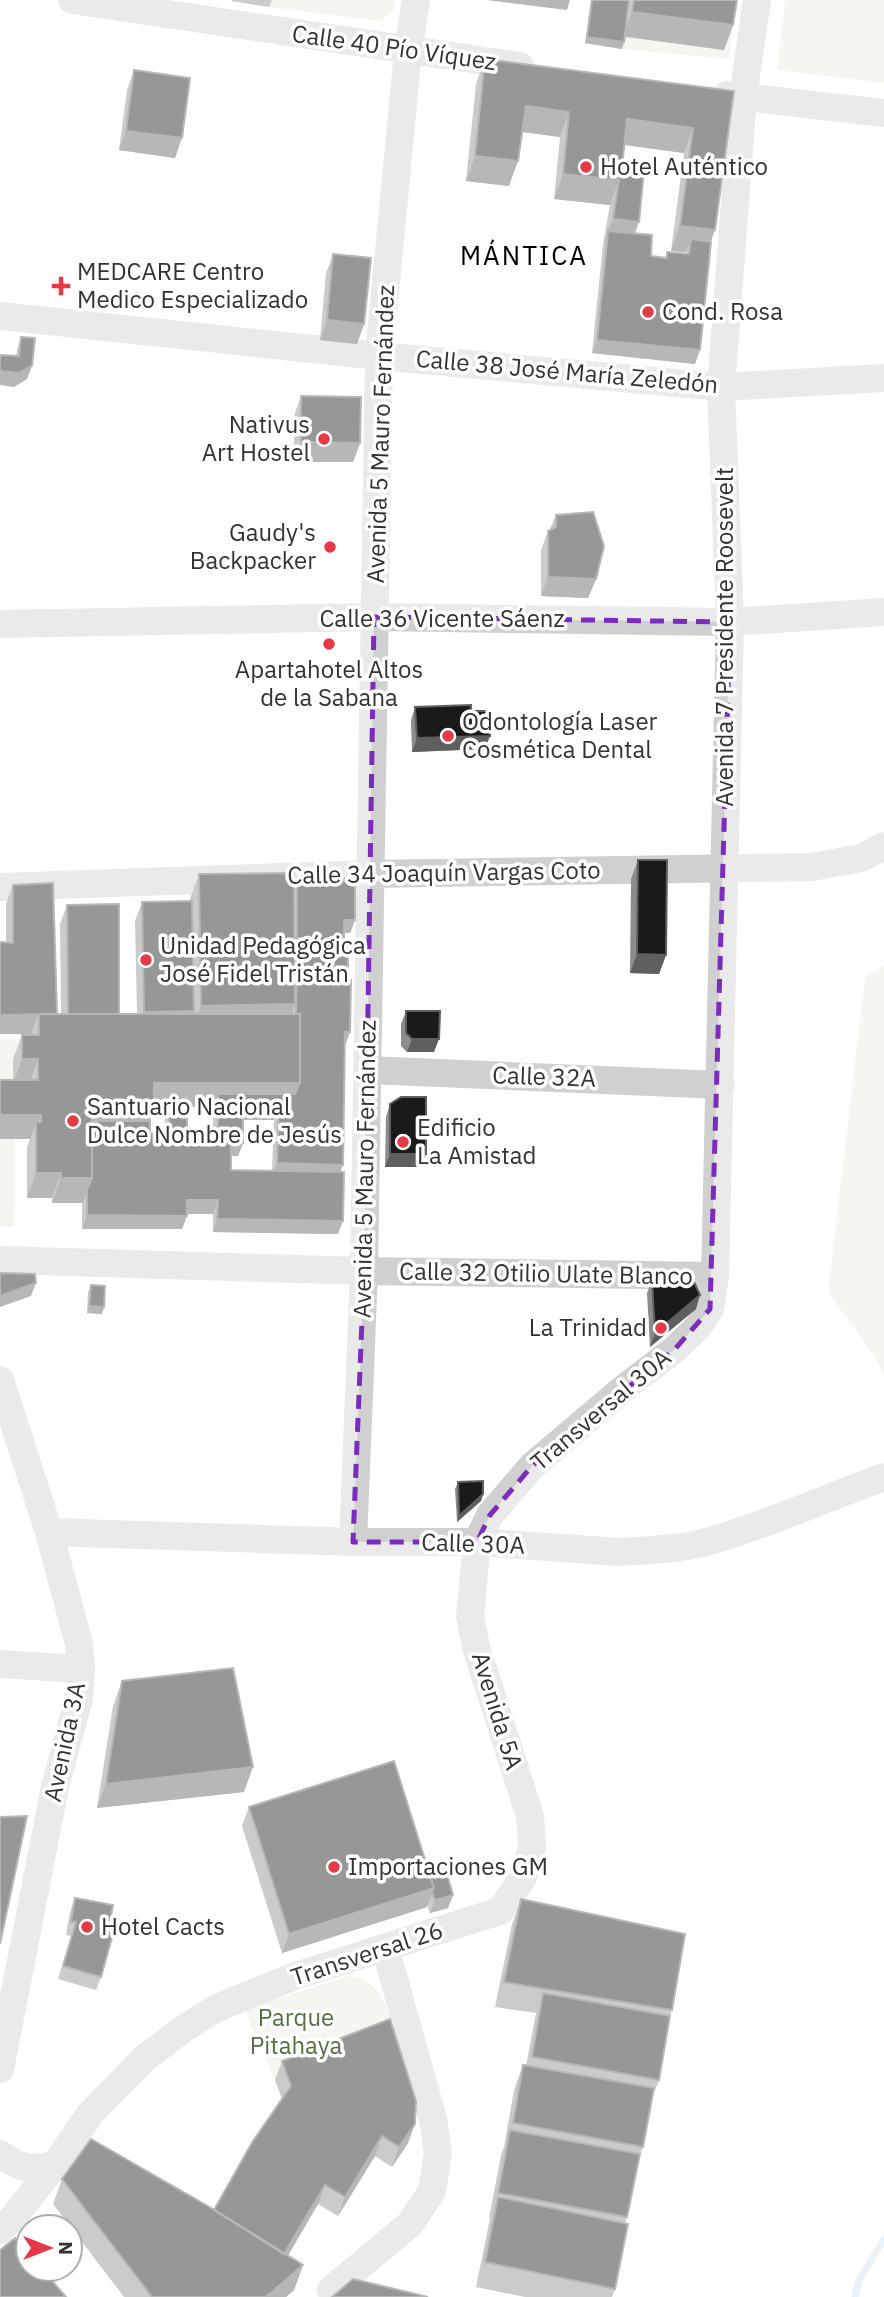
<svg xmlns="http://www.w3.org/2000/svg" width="884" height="2297" font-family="'IBM Plex Sans',sans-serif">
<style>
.green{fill:#e6ecdf}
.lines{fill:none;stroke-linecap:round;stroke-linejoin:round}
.stream{stroke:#cfe2ee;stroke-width:7}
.minor{stroke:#d0d0d0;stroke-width:28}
.wall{fill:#8c8c8c;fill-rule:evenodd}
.shaded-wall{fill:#5f5f5f}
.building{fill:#1a1a1a;stroke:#5f5f5f;stroke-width:2}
.marked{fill:none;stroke:#7b2cbf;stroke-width:5;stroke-dasharray:14 9;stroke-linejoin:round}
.poi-dot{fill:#e63946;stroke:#fff;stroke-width:2.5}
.labels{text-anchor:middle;stroke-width:7;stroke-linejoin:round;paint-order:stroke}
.street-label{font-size:24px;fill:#333;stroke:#fff}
.poi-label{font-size:24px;fill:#333;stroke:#fff;text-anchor:start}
.park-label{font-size:24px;fill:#56703f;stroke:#fff}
.neighbourhood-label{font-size:26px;letter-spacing:2px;fill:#000;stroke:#fff}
</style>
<rect width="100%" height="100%" fill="#fff"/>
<path class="green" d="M270 0H395C394 12 390 16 379 21L269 7Z
M736 0 729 59 622 49 623 36Z
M785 0H884V83L777 70Z
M884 965V1375L875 1357 828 1292 865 978Z
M0 1039H30L13 1060V1084L0 1105Z
M0 1139H15L14 1227 0 1226Z
M349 1976C383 1980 385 2008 398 2035L275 2080 244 2009Z"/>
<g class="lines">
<path class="stream" d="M855 2297 859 2280 884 2239"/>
<path class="minor" d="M72 0 520 66
M727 95 884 113
M0 316 379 356 721 387 884 378
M0 624 374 617 730 622 884 612
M0 887 371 874 812 867 861 858 884 846
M368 1070 721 1085
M0 1260 364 1271 715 1276
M0 1380 49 1532 79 1644 81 1669 79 1698 55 1787 0 2069
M49 1532 353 1542H477L620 1552C652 1550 686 1549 717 1539 773 1522 829 1497 884 1477
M353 1542 364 1271 379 356 408 51 416 0
M0 1664 81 1669
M0 2154C20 2169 30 2170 55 2165
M0 2230 10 2221 55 2165 90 2114 145 2058 183 2029 215 2009 292 1977 500 1911 523 1878 532 1847 530 1816 476 1647 470 1616 477 1542 490 1515 532 1466 623 1389 675 1349 698 1327 710 1309 715 1276 730 622 721 387 743 97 757 0
M331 2290 410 2224 432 2191 438 2153 433 2119 385 1947"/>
</g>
<path class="wall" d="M232 0H272L269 7 231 1Z
M591 0H737L733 25 724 50 625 37 622 49 585 43Z
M485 59 734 91 711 242 695 364 592 353 603 244 610 205 554 199 560 137 522 132 509 186 466 181 476 84ZM624 145 684 153 671 251 686 252V254L667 252 665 258 651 256 634 234 622 167Z
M134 70 175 158 119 150 127 90Z
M333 254 364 324 357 344 320 340 326 273Z
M21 337 27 379 14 387 17 350Z
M301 396 360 443 353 462H294V416Z
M556 515 596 579 588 598 541 596V550L548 531 550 529Z
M415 707 471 711 485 749 412 752 411 720Z
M638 860 666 955 659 974 630 973 631 879Z
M199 874 294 887 297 878 355 920 350 933H344L342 944 345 1046 338 1234 213 1232V1214H187L182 1229H82V1203H52V1198H27V1147L30 1139H0L13 1080V1059L22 1035 6 942V904L13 885 57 1014H61L60 924 67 905 119 1014H137L135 921 142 902 190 901V899ZM295 952H300V956H297L295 961ZM154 1107H168L165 1118 164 1133H150V1121ZM187 1107H213V1143H187ZM243 1120H274L272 1171 231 1170V1156H238L243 1143Z
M406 1011 434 1052H407L401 1046V1024Z
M390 1104 426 1154 421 1167H385L386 1117Z
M652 1280 696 1309 650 1347 647 1293Z
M91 1285 102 1314 87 1313 88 1292Z
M458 1482 483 1494 481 1501 457 1522 455 1489Z
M122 1681 244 1792 97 1808 113 1706Z
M249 1807 427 1868 453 1895 448 1908 430 1913 427 1905V1907L282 1953 242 1826Z
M75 1898 101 1977 96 1990 58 1979 71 1936 66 1935 70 1912Z
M521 1899 672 2010 670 2017 659 2080 652 2098 643 2147 639 2157 627 2217 625 2223 615 2289 612 2297H525L476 2287 490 2218H489L501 2155 504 2147 514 2090 523 2065 526 2066 536 2013 495 2007 512 1924Z
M282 2061 408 2143 392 2167 375 2156 338 2216 318 2204 288 2256 303 2265 294 2290 286 2297H124L53 2204 62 2179 214 2210 282 2099 275 2080Z"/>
<path class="shaded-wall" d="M487 0H570L567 10Z
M632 12 733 25 724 50 623 36Z
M587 37 624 42 622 49 585 43Z
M526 106 569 112 560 137 517 131Z
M627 119 693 128 684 153 618 144Z
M126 131 182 138 175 158 119 150Z
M475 156 518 161 509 186 466 181Z
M563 174 619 180 610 205 554 199Z
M613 219 639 222 630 247 608 231Z
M680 226 715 230 706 255 691 239 686 252 671 251Z
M327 320 364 324 357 344 320 340Z
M597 340 700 350 695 364 592 353Z
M32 366 27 379 14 387 0 385V371Z
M301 442 360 443 353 462H294Z
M548 577 596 579 588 598 541 596Z
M490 736 485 749 412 752 417 738Z
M344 920H355L350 933H339Z
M297 938H305L300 952H292Z
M338 939H344L339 952Z
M637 954 666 955 659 974 630 973Z
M295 1004 286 1029 192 1030 201 1006Z
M194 1011 187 1030 137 1031 144 1012Z
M0 1015H38L31 1034H0Z
M345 1032H350L345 1046Z
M412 1039H439L434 1052H407Z
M22 1059H38L29 1084H13Z
M154 1083H300L291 1107H278L274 1120H238L218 1094 213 1107H169V1104L168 1107H145Z
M92 1110H154L145 1134H88Z
M0 1115H41L36 1129V1122L30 1139H0Z
M231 1143H243L238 1156H226Z
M390 1154H426L421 1167H385Z
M277 1163 343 1165 338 1178 272 1176Z
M36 1173H61L52 1198H27Z
M61 1178H92L83 1203H52Z
M187 1200H218L213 1214H182Z
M87 1215 187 1216 182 1229H82Z
M217 1219 343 1221 338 1234 213 1232Z
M36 1283 31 1296 0 1307V1296Z
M700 1295 696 1309 650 1347 655 1333Z
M89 1306 104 1307 102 1314 87 1313Z
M483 1494 481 1501 457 1522 459 1516Z
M253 1767 244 1792 97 1808 106 1784Z
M434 1888 427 1907 282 1953 289 1934Z
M453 1895 448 1908 430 1913 435 1900Z
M415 2124 408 2143 392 2167 399 2147Z
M382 2136 375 2156 338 2216 345 2197Z
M325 2185 318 2204 275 2277 282 2258Z
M303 2265 294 2290 286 2297H266Z"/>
<path class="building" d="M592 0H629L624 42 587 37Z
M634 0H737L733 25 632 12Z
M485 59 734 91 715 230 680 226 693 128 627 119 622 167 644 170 639 222 613 219 619 180 563 174 569 112 526 106 518 161 475 156Z
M134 70 190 78 182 138 126 131Z
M608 231 652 235 651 256 667 258V252L689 254 691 239 711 242 700 350 597 340Z
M333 254 371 258 364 324 327 320Z
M21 337 35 338 32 366 19 373 0 371V355L19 356Z
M301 396 361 397 360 443 301 442Z
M593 512 604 546 596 579 548 577V531L556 527V515Z
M471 705V711H489L490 736 417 738 415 707Z
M638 860H667L666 955 637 954Z
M294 873 295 1004 201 1006 199 874Z
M297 878H355V920H344V939H338V944H348V980H351L350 1032H345L343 1165 277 1163 279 1107 243 1106V1143H231V1170L344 1172 343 1221 217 1219 218 1200H187V1216L87 1215V1190L92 1178V1121H150V1133H169V1104H187V1143H218V1094H295L300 1083V1014H296L297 956H305V938H297Z
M53 883 57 1014 0 1015V942L13 943V885Z
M192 901 194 1011 144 1012 142 902Z
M119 904V1014H68L67 905Z
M406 1011H440L439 1039H412L406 1033Z
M39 1014H300V1083H154V1110H92V1178H61V1173H36V1122H41V1115H0V1080H38V1059H22V1035H39Z
M401 1097H426V1154H390V1104Z
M0 1273 35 1274 36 1283 0 1296Z
M652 1280 694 1282 700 1295 655 1333Z
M91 1285 105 1286 104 1307 89 1306Z
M483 1481V1494L459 1516 458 1482Z
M233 1668 253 1767 106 1784 122 1681Z
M394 1761 434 1888 289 1934 249 1807Z
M27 1816 0 1944V1817Z
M444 1863 453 1895 435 1900 432 1892 434 1888 427 1868Z
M75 1898 113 1905 108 1932 113 1934 101 1977 63 1966 76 1922H71Z
M521 1899 685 1934 672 2010 504 1982Z
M543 1993 670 2016 659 2080 532 2057Z
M390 2019 416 2101 415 2124 399 2147 382 2136 345 2197 325 2185 284 2254 214 2210 253 2141 291 2086 282 2061Z
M523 2065 654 2088 643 2147 513 2123Z
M510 2130 640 2154 627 2217 498 2193Z
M91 2139 213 2209 303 2265 266 2297H152L62 2179Z
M498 2197 628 2224 615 2289 485 2262Z
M15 2238 28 2252V2269H42L66 2297H0V2250Z
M353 2279 428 2297H332Z"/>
<path d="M0 0H884V2297H0ZM374 617 730 622 710 1309 675 1349 532 1466 490 1515 477 1542H353L364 1271Z" fill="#fff" fill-opacity=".55" fill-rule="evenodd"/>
<path class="marked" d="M374 617 730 622 710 1309 675 1349 532 1466 490 1515 477 1542H353L364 1271Z"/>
<g class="poi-dot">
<circle cx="586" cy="167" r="7"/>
<path d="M57.5 275.5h7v7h7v7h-7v7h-7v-7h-7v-7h7z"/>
<circle cx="648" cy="312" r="7"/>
<circle cx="324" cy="439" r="7"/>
<circle cx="330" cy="547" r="7"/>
<circle cx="329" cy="644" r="7"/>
<circle cx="448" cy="736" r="7"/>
<circle cx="146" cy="960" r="7"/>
<circle cx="73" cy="1121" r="7"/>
<circle cx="403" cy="1142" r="7"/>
<circle cx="661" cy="1328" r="7"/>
<circle cx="334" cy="1867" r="7"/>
<circle cx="87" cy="1927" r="7"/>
</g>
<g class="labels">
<g class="street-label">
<text transform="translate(394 48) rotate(8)" y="8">Calle 40 Pío Víquez</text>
<text transform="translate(567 372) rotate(5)" y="8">Calle 38 José María Zeledón</text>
<text transform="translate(381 434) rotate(-88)" y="8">Avenida 5 Mauro Fernández</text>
<text x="442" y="627">Calle 36 Vicente Sáenz</text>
<text transform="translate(725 637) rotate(-90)" y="8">Avenida 7 Presidente Roosevelt</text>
<text transform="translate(444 873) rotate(-1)" y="8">Calle 34 Joaquín Vargas Coto</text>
<text transform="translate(544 1077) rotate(2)" y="8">Calle 32A</text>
<text transform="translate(365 1169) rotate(-89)" y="8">Avenida 5 Mauro Fernández</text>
<text transform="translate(546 1274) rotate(1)" y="8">Calle 32 Otilio Ulate Blanco</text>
<text transform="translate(601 1410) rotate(-40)" y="8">Transversal 30A</text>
<text transform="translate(473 1544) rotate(2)" y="8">Calle 30A</text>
<text transform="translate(497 1711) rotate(73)" y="8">Avenida 5A</text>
<text transform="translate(65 1742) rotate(-78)" y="8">Avenida 3A</text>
<text transform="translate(367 1954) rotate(-18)" y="8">Transversal 26</text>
</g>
<g class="poi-label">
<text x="600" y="175">Hotel Auténtico</text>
<text x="77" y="280">MEDCARE Centro<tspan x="77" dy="28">Medico Especializado</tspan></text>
<text x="662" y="320">Cond. Rosa</text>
<text x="310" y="433" text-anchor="end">Nativus<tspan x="310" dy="28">Art Hostel</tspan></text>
<text x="316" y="541" text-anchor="end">Gaudy's<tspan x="316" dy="28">Backpacker</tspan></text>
<text x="329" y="678" text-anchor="middle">Apartahotel Altos<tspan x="329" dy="28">de la Sabana</tspan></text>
<text x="462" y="730">Odontología Laser<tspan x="462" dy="28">Cosmética Dental</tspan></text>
<text x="160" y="954">Unidad Pedagógica<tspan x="160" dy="28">José Fidel Tristán</tspan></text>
<text x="87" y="1115">Santuario Nacional<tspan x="87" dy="28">Dulce Nombre de Jesús</tspan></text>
<text x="417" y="1136">Edificio<tspan x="417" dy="28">La Amistad</tspan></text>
<text x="647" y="1336" text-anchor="end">La Trinidad</text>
<text x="348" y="1875">Importaciones GM</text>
<text x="101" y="1935">Hotel Cacts</text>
</g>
<g class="park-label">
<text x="296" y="2026">Parque<tspan x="296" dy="28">Pitahaya</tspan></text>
</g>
<g class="neighbourhood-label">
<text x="524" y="265">MÁNTICA</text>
</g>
</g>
<g transform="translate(49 2248) rotate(90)"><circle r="33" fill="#ffffff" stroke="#adadad" stroke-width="2"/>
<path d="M0-5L12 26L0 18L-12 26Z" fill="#e63946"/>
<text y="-10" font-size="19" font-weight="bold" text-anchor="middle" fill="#333333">N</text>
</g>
</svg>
